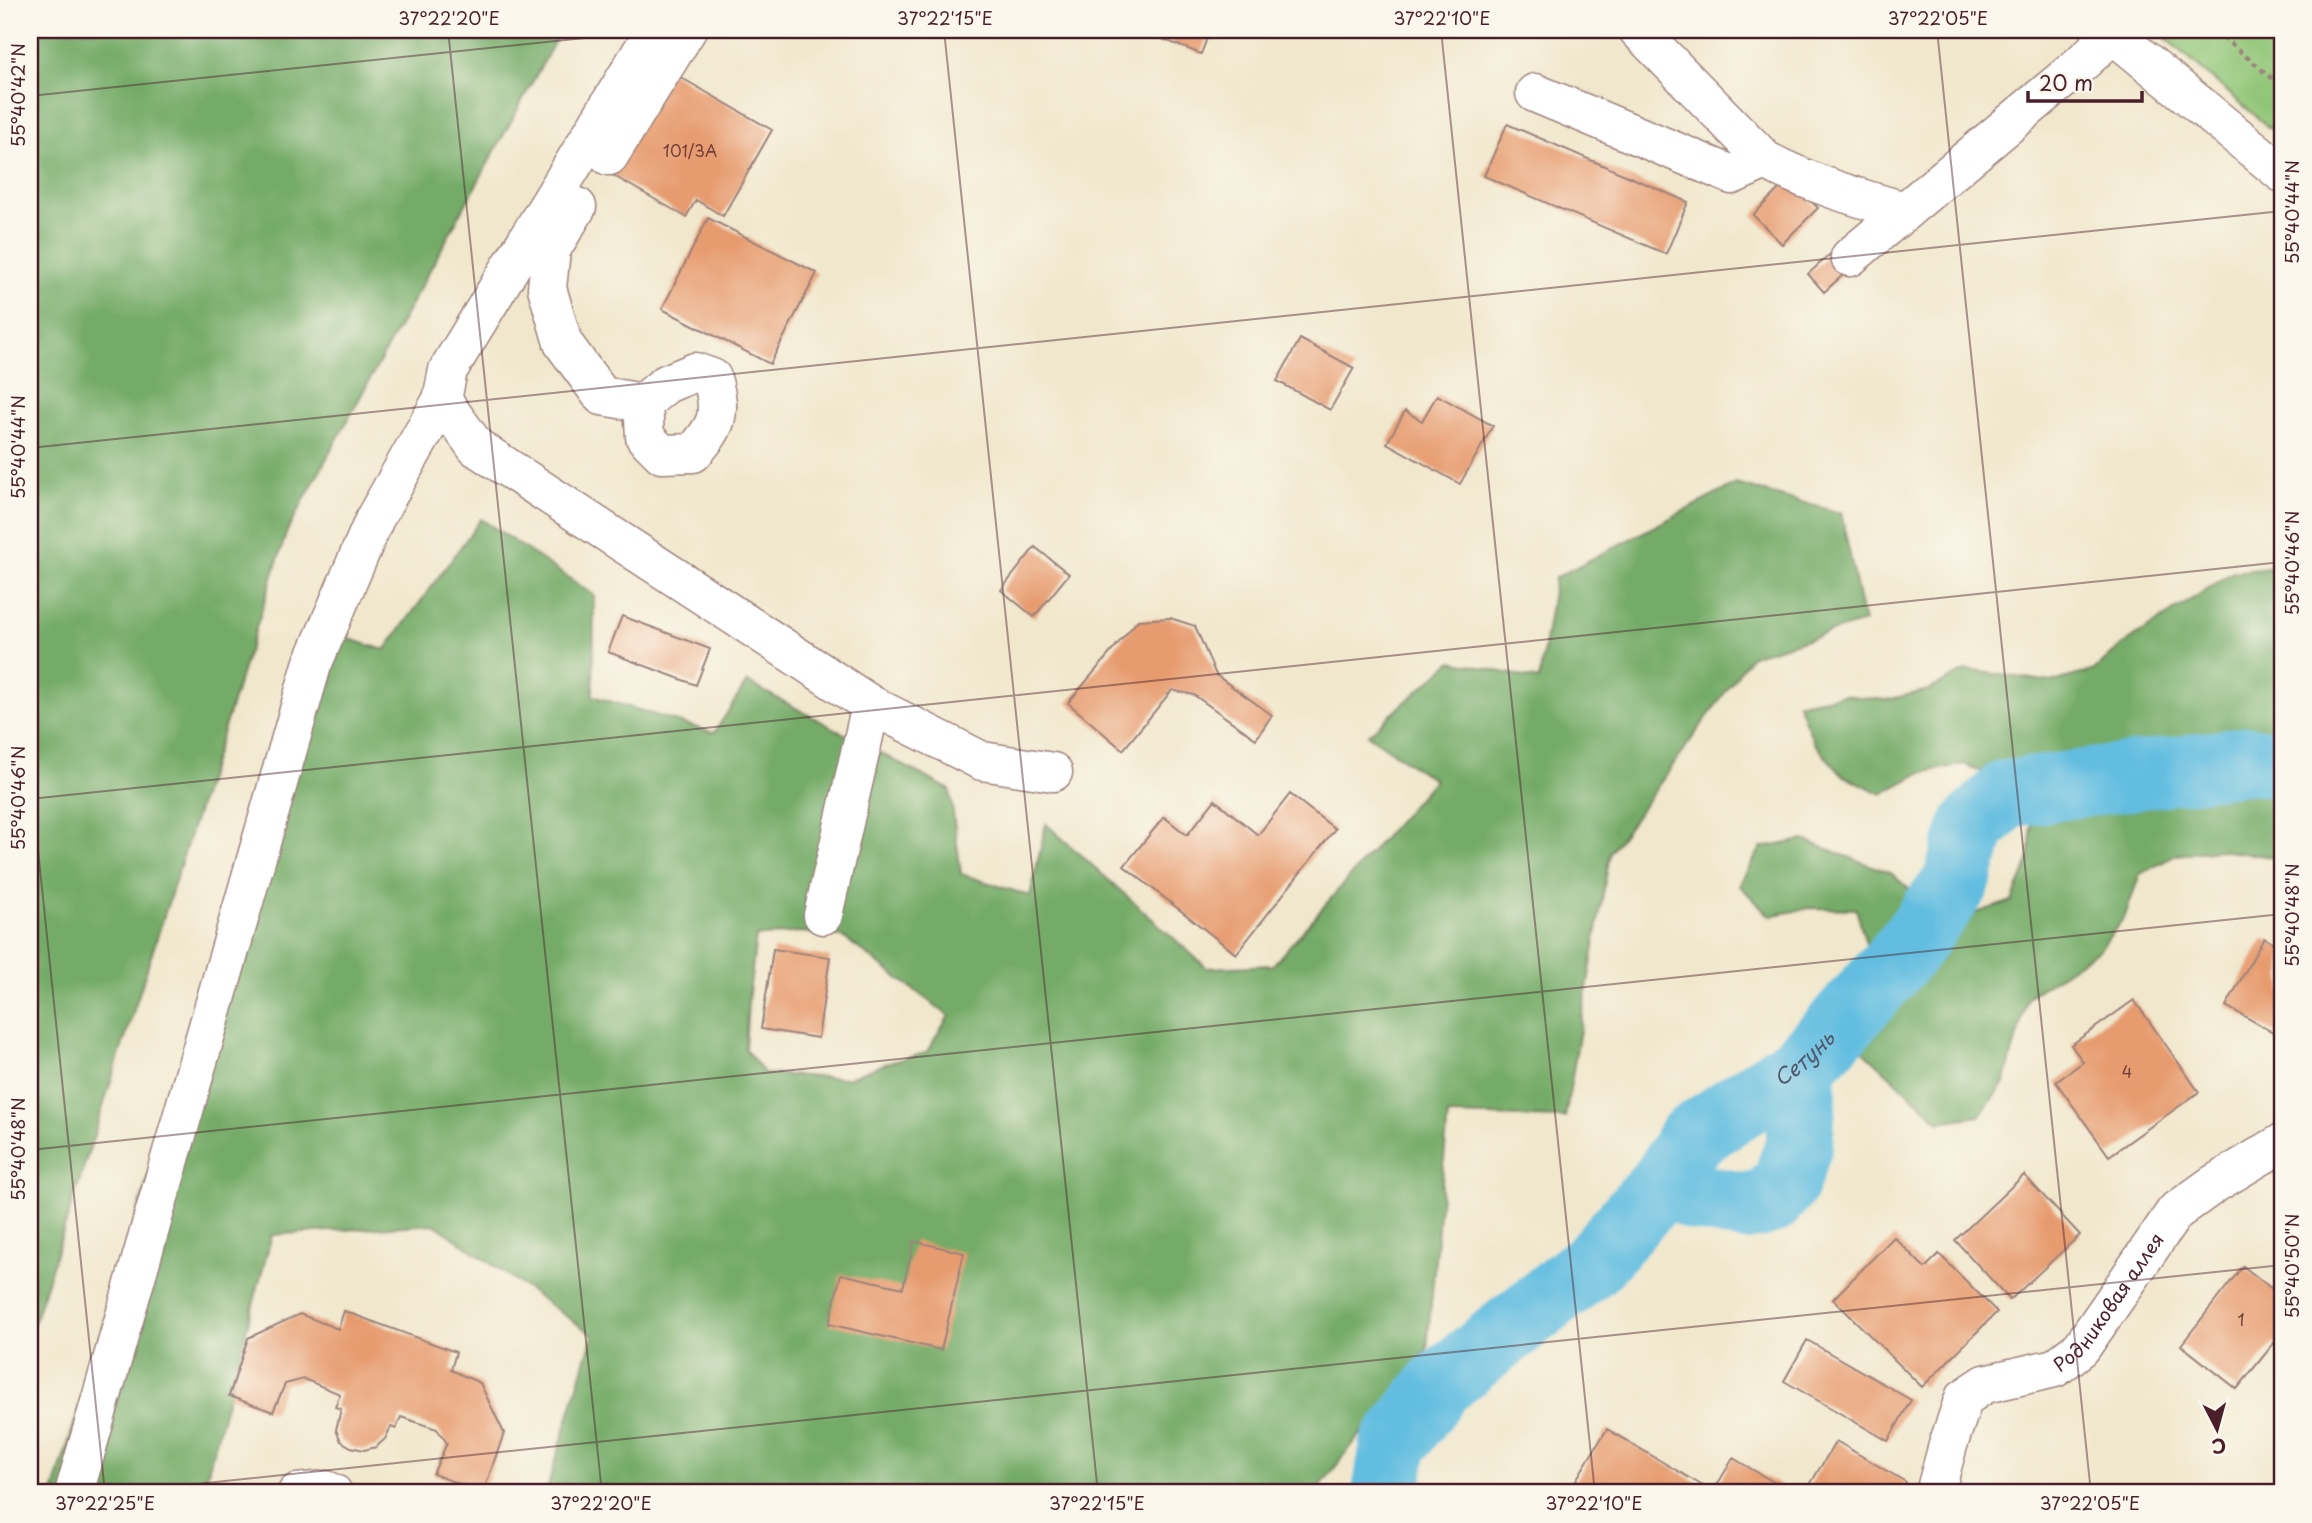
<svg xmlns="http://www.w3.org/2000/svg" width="2312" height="1523" font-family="'Playpen Sans',sans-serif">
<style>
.green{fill:#91c678;stroke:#6e7252;stroke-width:2}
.forest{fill:#74ab68;stroke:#5f654a;stroke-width:2;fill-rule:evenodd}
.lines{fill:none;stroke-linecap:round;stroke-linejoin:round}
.river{stroke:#62bde0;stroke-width:68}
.building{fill:#e79c70}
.minor-casing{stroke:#9d837c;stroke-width:41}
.path{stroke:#9d837c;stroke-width:4.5;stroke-dasharray:5 5;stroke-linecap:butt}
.minor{stroke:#fff;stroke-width:38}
.ticks{fill:none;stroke:#4a1f2b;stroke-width:2;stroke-opacity:0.45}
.labels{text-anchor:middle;stroke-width:5;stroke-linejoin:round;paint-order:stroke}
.number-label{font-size:16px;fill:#713e3c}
.street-label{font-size:19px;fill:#4a1f2b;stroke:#fbf7ec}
.water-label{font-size:21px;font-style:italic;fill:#52566a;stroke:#fbf7ec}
.neatline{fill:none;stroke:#4a1f2b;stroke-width:2.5}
.ticks-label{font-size:18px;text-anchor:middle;fill:#4a1f2b}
</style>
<rect width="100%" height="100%" fill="#fbf7ec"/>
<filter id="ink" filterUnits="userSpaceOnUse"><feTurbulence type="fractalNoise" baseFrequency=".0143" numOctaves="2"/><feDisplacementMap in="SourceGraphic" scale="14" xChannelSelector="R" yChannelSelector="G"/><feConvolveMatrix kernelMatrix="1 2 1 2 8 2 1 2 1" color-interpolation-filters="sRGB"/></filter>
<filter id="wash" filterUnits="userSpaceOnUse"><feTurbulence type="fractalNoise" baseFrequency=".00686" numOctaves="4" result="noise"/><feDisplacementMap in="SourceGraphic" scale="28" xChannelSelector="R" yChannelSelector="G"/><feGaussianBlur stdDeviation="1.57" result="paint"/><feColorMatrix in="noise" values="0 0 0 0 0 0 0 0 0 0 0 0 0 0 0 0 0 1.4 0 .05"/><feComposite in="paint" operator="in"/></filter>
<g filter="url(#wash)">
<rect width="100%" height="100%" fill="#f0e7cc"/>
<path class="green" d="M2156 30H2282V140V139Z"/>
<path class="forest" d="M30 30H561L287 531 30 1335Z
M1736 484 1841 513 1864 622 1751 656 1610 853 1565 1118 1448 1115 1427 1349 1315 1493H546L593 1335 434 1224 272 1235 207 1475 188 1493H53L314 628 385 650 481 519 594 595 593 696 714 733 747 682 950 790 961 874 1030 896 1046 824 1207 968 1273 965 1434 780 1368 735 1452 661 1539 680 1555 578ZM800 932 843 937 949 1016 926 1053 887 1063 848 1078 765 1074 745 1049 748 1003 756 937Z
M2278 567 2282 568V858L2218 850 2176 855 2140 874 2125 916 2100 949 2028 997 2004 1083 1979 1116 1940 1122 1844 1033 1853 990 1868 950 1856 909 1810 908 1770 916 1739 885 1761 848 1804 840 1891 873 1924 902 1970 915 2012 901 2029 861 2032 818 2003 781 1964 764 1920 773 1882 794 1842 775 1814 743 1798 703 1843 695 1886 700 1929 690 1967 670 2053 682 2095 670 2121 646 2233 572Z"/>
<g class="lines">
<g class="river">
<path d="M1667 1178 1695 1197 1745 1207 1770 1201 1786 1182 1799 1144 1803 1092 1801 1065"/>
<path id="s1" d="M1386 1493 1394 1445 1439 1385 1593 1263 1667 1178 1691 1138 1801 1065 1834 1032 1907 949 1956 883 1973 827 2006 794 2250 760 2282 765"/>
</g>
</g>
<g id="blocks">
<path class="building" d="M1139 30H1210L1201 54Z
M666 69 772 130 723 216 696 200 686 217 607 172Z
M1507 124 1688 202 1666 254 1484 176Z
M1789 179 1818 208 1782 244 1753 215Z
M708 218 817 273 770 364 662 309Z
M1836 249 1852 267 1824 292 1808 274Z
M1300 339 1354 368 1330 410 1277 381Z
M1437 395 1493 426 1460 484 1387 443 1405 411 1422 421Z
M1035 547 1069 574 1034 617 1001 590Z
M622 616 710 649 696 685 608 652Z
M1170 618 1195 626 1216 675 1272 715 1256 739 1194 695 1172 690 1123 750 1068 703 1138 620Z
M1290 794 1335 829 1236 954 1124 866 1164 817 1187 835 1215 800 1258 835Z
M2264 938 2282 948V1037L2226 1006Z
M773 949 830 957 818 1038 761 1029Z
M2134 1000 2199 1092 2109 1156 2056 1082 2083 1062 2071 1045Z
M2024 1175 2080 1235 2010 1300 1955 1240Z
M1894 1237 1925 1268 1939 1254 1997 1312 1922 1387 1833 1299Z
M914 1241 964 1253 941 1350 829 1324 841 1274 903 1288Z
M2243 1266 2282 1297V1350L2274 1343 2237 1389 2181 1345Z
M344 1311 456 1352 451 1370 480 1383 504 1433 483 1493 433 1474 447 1443 437 1429 401 1417 396 1429 391 1427 385 1439 376 1447 364 1450 351 1447 341 1441 336 1430 341 1409 335 1407 340 1394 304 1379 285 1384 273 1412 229 1396 248 1338 300 1314 338 1329Z
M1807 1340 1911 1400 1888 1441 1784 1381Z
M1607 1429 1713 1492 1733 1458 1792 1493H1568Z
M1836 1441 1906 1482 1899 1493H1805Z"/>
</g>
</g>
<g filter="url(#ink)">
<use href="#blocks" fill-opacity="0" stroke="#9d837c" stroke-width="2"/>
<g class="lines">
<g class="minor-casing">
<g id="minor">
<path d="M655 30 448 370 442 400 476 447 871 705 982 761 1053 772"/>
<path d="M1638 30 1765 160C1808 183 1858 198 1905 211"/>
<path d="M2108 30 2282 173"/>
<path d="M1535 93 1732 175 1765 160"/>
<path d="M609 156 687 30"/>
<path d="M577 207 551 250 547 288 563 343 602 396 643 403 666 384 695 372 712 378C722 415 718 425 693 453L662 454 645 437 643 403"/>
<path d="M1850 257 2074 70 2113 34"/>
<path d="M823 915 871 705"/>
<path d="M74 1493 312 665 375 518 442 400"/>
<path d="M297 1493 326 1490 333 1493"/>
<path id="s2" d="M1935 1493 1948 1445 1964 1398 1985 1384 2055 1368 2081 1348 2175 1212 2214 1184 2282 1143"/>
</g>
</g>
<path class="path" d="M2215 30 2282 87"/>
<use href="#minor" class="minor"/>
</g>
</g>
<path class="ticks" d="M448 30 602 1493M944 30 1098 1493M1441 30 1595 1493M1937 30 2091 1493M30 96 661 30M30 448 2282 211M30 773 105 1493M30 799 2282 562M30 1150 2282 914M111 1493 2282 1265"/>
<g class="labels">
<g class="number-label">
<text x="690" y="157">101/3А</text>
<text x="2127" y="1078">4</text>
<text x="2241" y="1326">1</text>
</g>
<g class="street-label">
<text dy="7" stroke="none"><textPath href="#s2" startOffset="282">Родниковая аллея</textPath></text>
</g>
<g class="water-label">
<text dy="7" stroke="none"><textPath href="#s1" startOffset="618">Сетунь</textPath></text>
</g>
</g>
<rect width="2312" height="1523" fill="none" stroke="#fbf7ec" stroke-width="77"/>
<g transform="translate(2217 1429) rotate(174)" stroke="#fbf7ec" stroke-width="5" paint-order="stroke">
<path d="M0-5L12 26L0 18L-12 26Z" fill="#4a1f2b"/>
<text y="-10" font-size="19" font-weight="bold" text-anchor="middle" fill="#4a1f2b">С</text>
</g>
<path d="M2028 91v10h114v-10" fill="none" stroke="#4a1f2b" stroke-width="3.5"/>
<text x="2039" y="91" font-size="21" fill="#4a1f2b" stroke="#fbf7ec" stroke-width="5" paint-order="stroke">20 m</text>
<rect x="38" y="38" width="2236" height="1446" class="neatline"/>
<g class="ticks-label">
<text x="449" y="25">37°22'20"E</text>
<text x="945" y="25">37°22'15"E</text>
<text x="1442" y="25">37°22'10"E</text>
<text x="1938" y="25">37°22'05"E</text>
<text transform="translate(19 95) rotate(-90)" y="6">55°40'42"N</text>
<text transform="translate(2293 212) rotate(-90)" y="6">55°40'44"N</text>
<text transform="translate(19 447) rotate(-90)" y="6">55°40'44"N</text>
<text transform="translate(2293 563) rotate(-90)" y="6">55°40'46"N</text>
<text transform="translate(19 798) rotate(-90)" y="6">55°40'46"N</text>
<text transform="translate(2293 915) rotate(-90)" y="6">55°40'48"N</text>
<text transform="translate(19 1149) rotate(-90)" y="6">55°40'48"N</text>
<text transform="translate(2293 1266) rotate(-90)" y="6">55°40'50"N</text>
<text x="105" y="1510">37°22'25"E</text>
<text x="601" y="1510">37°22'20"E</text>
<text x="1097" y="1510">37°22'15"E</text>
<text x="1594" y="1510">37°22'10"E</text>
<text x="2090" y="1510">37°22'05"E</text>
</g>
</svg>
